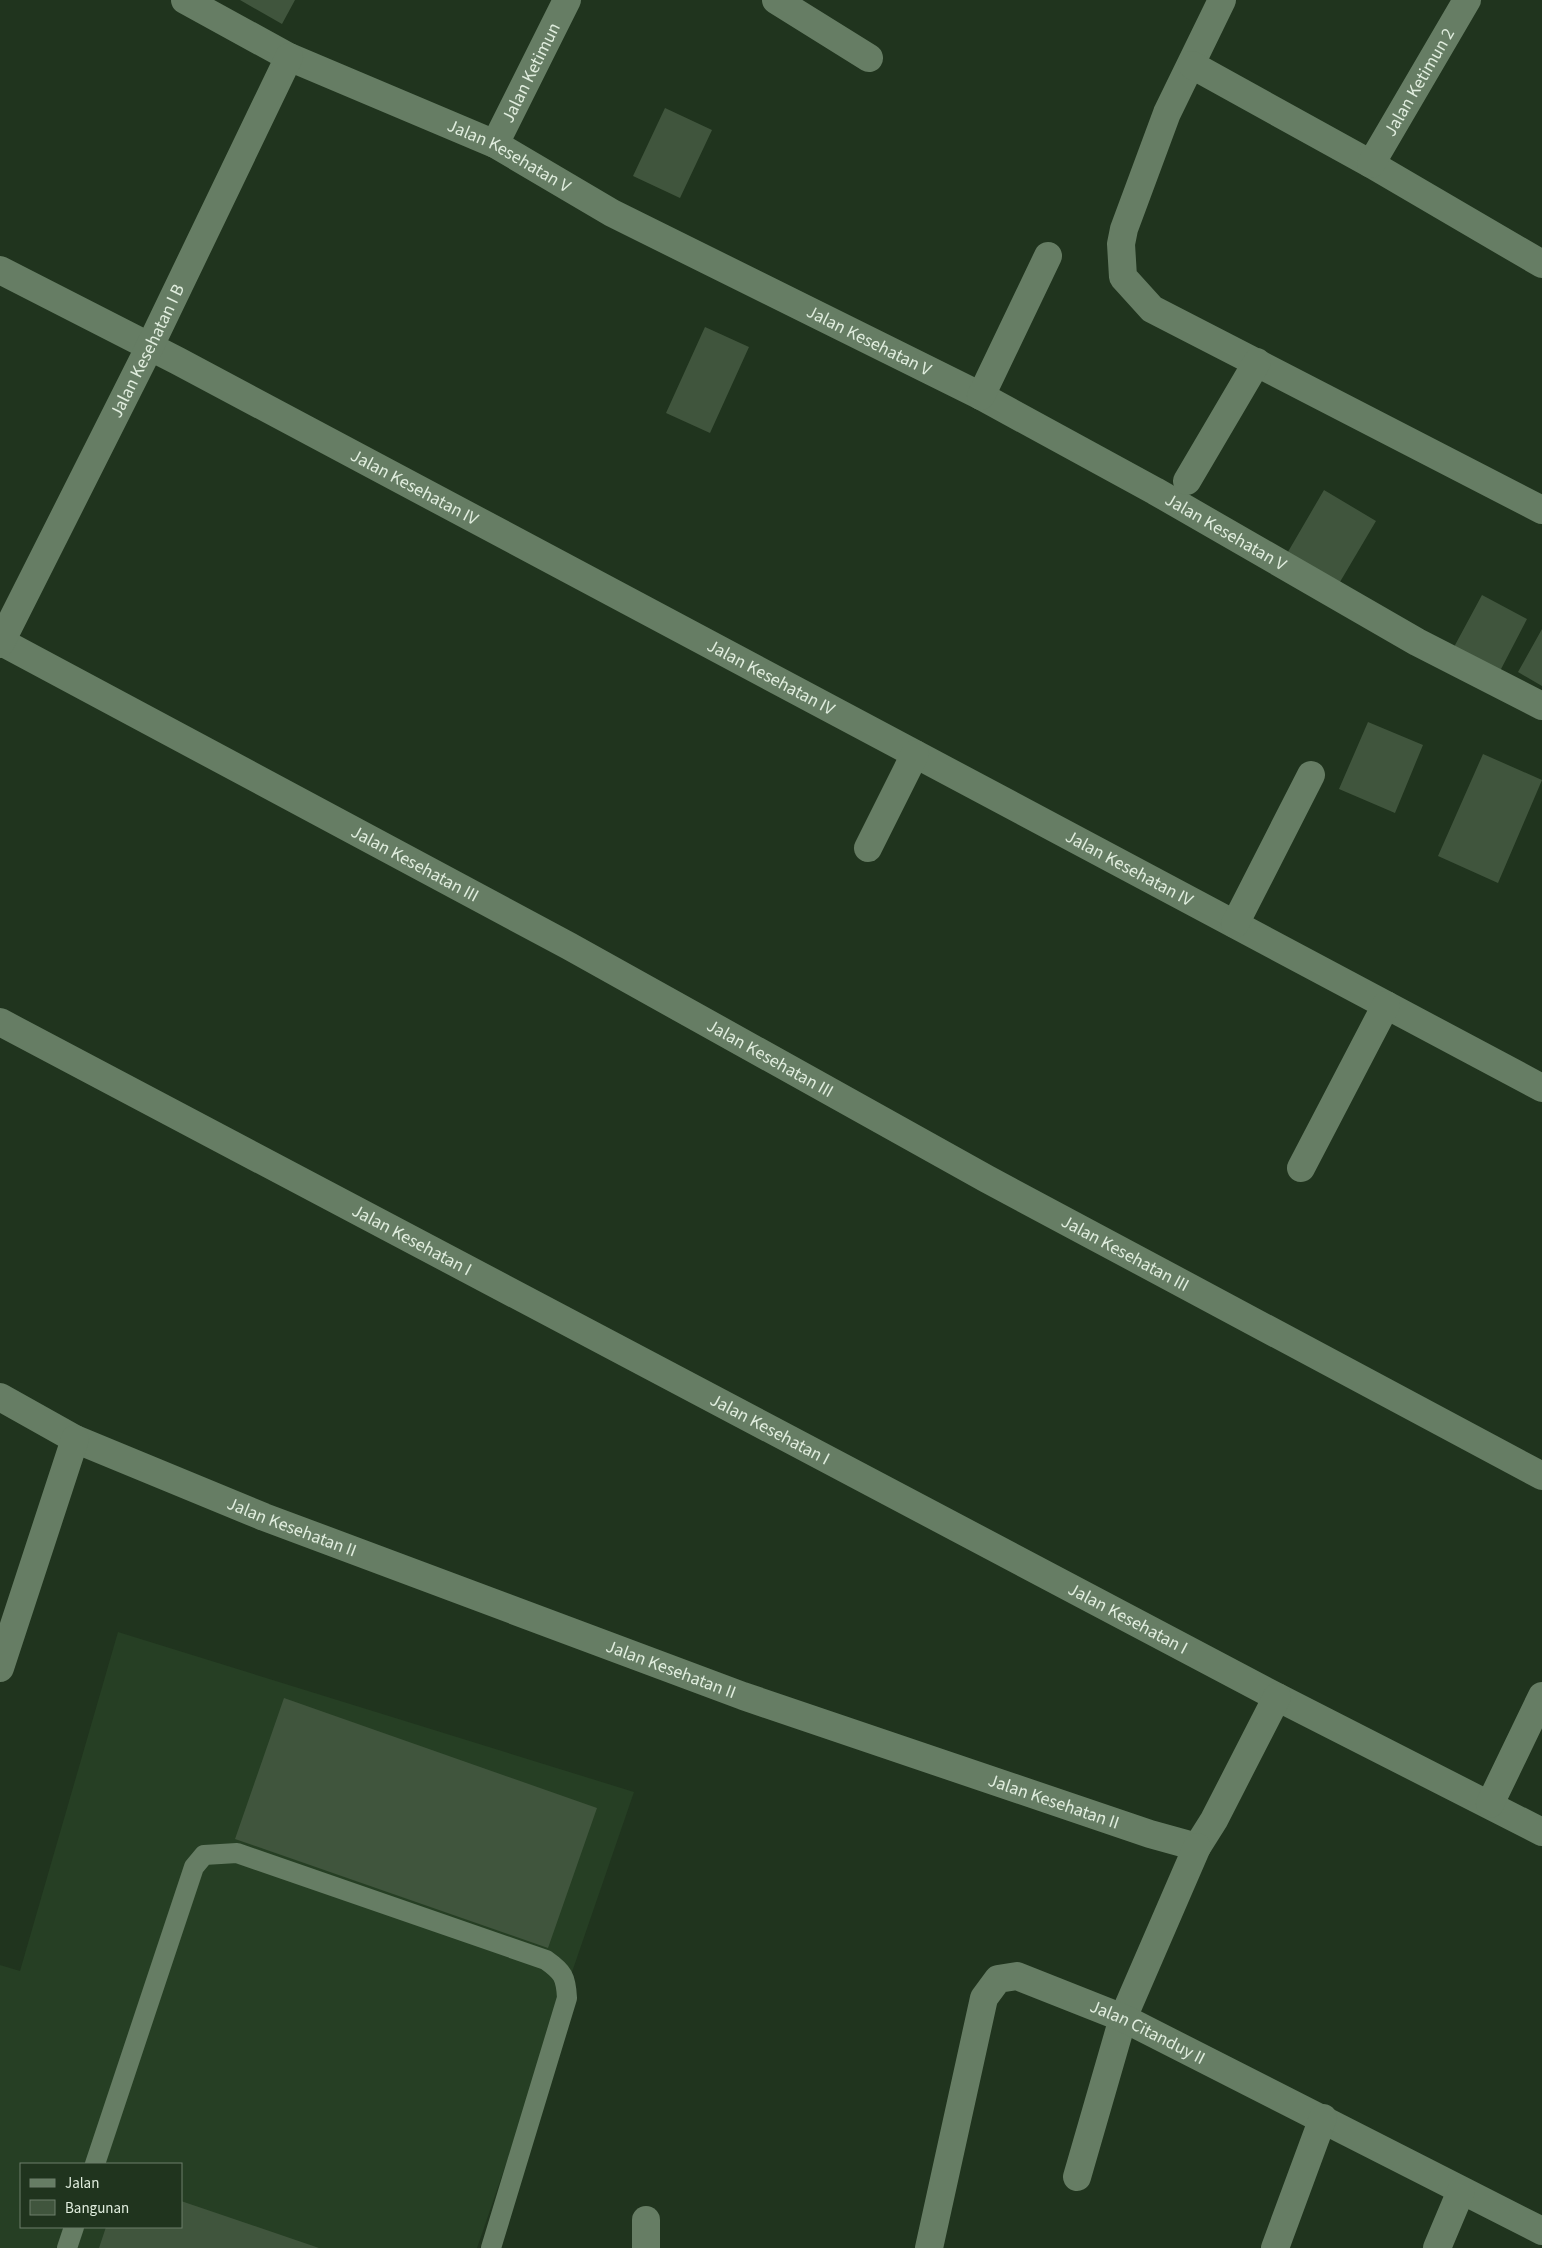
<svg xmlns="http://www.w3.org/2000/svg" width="1542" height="2248" font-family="'Source Sans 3',sans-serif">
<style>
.built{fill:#263f24;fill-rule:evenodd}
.building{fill:#40553d}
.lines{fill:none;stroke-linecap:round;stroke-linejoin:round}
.service{stroke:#667d64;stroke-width:20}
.minor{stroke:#667d64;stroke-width:28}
.labels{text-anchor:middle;stroke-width:5;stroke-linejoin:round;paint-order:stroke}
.street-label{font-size:18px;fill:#e0edde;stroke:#20341e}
</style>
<rect width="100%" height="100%" fill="#20341e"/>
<path class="built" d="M118 1632 634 1792 477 2248H0V1965L20 1971ZM21 2164H181V2227H21Z"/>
<path class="building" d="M240 0H295L282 24Z
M665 108 712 130 680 198 633 176Z
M705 327 749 347 710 433 666 413Z
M1324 490 1376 521 1337 587 1285 557Z
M1482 595 1527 619 1500 671 1454 647Z
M1542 629V686L1518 672Z
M1368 722 1423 745 1395 813 1339 789Z
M1483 754 1542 780 1498 883 1438 856Z
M284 1698 597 1808 548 1948 235 1839Z
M181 2201 319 2248H99L106 2227H181Z"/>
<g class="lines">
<path class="service" d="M95 2164 194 1867 204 1855 237 1853 546 1960C563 1972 566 1977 567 1998L491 2248
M67 2248 74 2227"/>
<g class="minor">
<path id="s1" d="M185 0 289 57 495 144 612 213 981 396 1155 491 1417 642 1542 706"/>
<path d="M776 0 869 58"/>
<path d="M1222 0 1167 113 1124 229 1121 244 1123 277 1152 309 1542 510"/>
<path d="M1192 65 1371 164 1542 264"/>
<path id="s2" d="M495 144 567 0"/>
<path id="s3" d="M1371 164 1467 0"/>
<path id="s4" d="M0 270 178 361 1542 1088"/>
<path d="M981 396 1048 256"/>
<path d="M1187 481 1257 362"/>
<path id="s5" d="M0 641 569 946 987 1179 1542 1476"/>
<path id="s6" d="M0 644 150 346 289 57"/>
<path d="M868 848 915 754"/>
<path d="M1235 924 1311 775"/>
<path id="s7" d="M0 1022 1277 1697 1542 1832"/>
<path d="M1301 1168 1386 1005"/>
<path id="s8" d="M0 1397 75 1439 264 1517 743 1696 1150 1834 1197 1847 1214 1820 1277 1697"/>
<path d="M0 1668 75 1439"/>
<path d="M1490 1804 1542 1696"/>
<path d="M1077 2177 1123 2018 1197 1847"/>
<path d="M646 2220V2248"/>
<path id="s9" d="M929 2248 984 1998 998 1979 1017 1976 1123 2018 1542 2231"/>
<path d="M1275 2248 1323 2118"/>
<path d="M1437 2248 1461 2191"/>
</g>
</g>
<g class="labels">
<g class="street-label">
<text dy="6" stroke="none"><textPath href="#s2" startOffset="80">Jalan Ketimun</textPath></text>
<text dy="6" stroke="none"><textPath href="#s3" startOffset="95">Jalan Ketimun 2</textPath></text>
<text dy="6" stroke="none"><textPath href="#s1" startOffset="360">Jalan Kesehatan V</textPath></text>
<text dy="6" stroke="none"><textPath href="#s1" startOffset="765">Jalan Kesehatan V</textPath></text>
<text dy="6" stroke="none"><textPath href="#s6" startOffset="328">Jalan Kesehatan I B</textPath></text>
<text dy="6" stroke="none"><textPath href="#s4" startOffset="468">Jalan Kesehatan IV</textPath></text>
<text dy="6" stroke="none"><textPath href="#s1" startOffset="1170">Jalan Kesehatan V</textPath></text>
<text dy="6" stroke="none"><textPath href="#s4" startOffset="872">Jalan Kesehatan IV</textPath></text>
<text dy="6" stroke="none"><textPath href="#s5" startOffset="471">Jalan Kesehatan III</textPath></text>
<text dy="6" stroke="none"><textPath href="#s4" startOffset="1278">Jalan Kesehatan IV</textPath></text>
<text dy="6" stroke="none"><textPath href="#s5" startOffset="876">Jalan Kesehatan III</textPath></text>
<text dy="6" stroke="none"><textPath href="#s7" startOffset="466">Jalan Kesehatan I</textPath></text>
<text dy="6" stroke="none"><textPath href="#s5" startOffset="1281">Jalan Kesehatan III</textPath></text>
<text dy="6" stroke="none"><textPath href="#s7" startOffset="871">Jalan Kesehatan I</textPath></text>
<text dy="6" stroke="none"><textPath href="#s8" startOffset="320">Jalan Kesehatan II</textPath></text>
<text dy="6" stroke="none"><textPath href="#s7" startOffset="1276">Jalan Kesehatan I</textPath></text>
<text dy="6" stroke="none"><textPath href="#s8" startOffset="725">Jalan Kesehatan II</textPath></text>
<text dy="6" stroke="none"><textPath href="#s8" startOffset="1130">Jalan Kesehatan II</textPath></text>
<text dy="6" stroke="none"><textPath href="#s9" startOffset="441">Jalan Citanduy II</textPath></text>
</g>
</g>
<rect x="20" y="2163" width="162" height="65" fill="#20341e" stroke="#6d7e6b"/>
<rect x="30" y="2179" width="25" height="8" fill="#667d64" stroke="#6d7e6b"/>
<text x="65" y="2188" font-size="15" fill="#e0edde">Jalan</text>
<rect x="30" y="2200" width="25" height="15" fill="#40553d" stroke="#6d7e6b"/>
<text x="65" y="2213" font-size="15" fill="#e0edde">Bangunan</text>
</svg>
